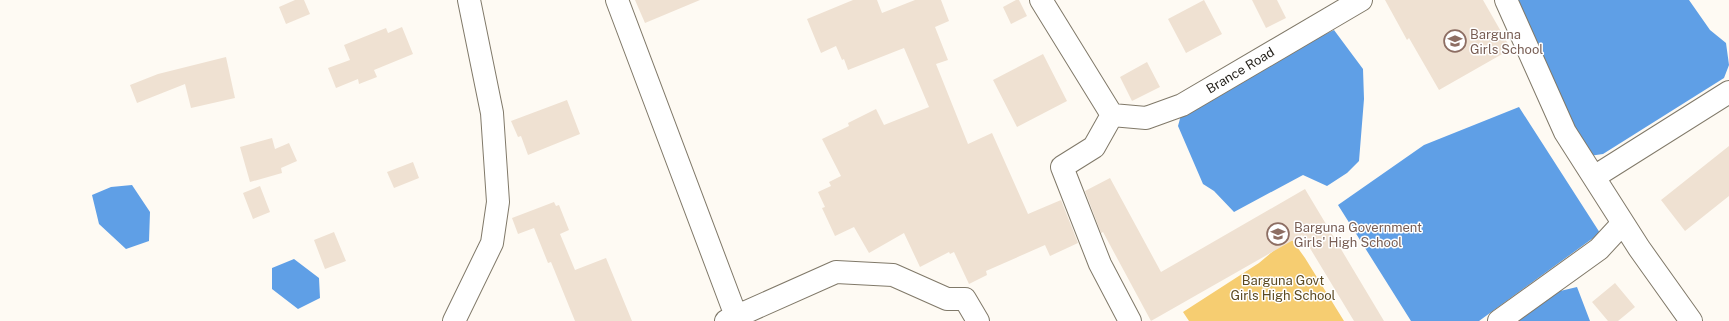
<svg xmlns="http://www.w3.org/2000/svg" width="1729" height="321" font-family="'Public Sans',sans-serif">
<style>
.green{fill:#f6cd71}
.water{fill:#5f9fe6}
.building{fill:#efe1d2}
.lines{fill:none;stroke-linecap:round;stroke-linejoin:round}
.street-casing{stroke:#807969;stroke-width:24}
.street{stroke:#fff;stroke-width:22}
.labels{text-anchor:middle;stroke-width:3;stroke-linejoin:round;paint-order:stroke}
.education-label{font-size:13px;fill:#785e54;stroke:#fff;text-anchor:start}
.street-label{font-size:13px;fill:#221f19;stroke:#fff}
.park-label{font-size:13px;fill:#5c4a22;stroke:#fff}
</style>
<rect width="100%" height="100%" fill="#fefaf3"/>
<path class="green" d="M1290 237 1305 258 1344 321H1189L1183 312 1259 263Z"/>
<path class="water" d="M1512 0H1689L1710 30 1726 43 1729 65 1724 78 1603 154 1589 156Z
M1334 30 1363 69 1364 99 1359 161 1347 173 1327 186 1303 175 1234 212 1214 191 1203 184 1178 126 1181 115 1265 63Z
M1519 107 1600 233 1479 321H1411L1338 205 1424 145Z
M132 185 150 212 149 241 126 249 99 224 92 195 111 187Z
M294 259 319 278 320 298 298 309 272 289V268Z
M1577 287 1590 321H1518L1556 292Z"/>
<path class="building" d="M295 0H304L310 14 286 24 279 7Z
M635 0H700L645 23Z
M853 0H877L882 13 915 0H941L949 21 935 27 948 60 936 64 968 144 992 133 1028 214 1061 200 1078 243 1050 256 1045 245 986 271 987 275 969 284 954 252 950 254 949 252 920 267 904 233 869 253 854 227 835 236 822 208 825 207 818 192 831 186 829 182 841 176 822 139 849 126 848 123 876 109 884 125 929 107 904 48 848 70 844 59 842 60 836 46 821 53 807 19Z
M1016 0H1019L1027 16 1011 24 1003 7Z
M1204 0 1222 34 1186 53 1168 19Z
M1252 0H1277L1286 18 1266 28Z
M1385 0H1483L1511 49 1439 90 1409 38 1407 40Z
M402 27 413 54 374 70 377 77 359 84 358 79 336 88 328 68 350 60 344 45 386 28 388 33Z
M1043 54 1067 101 1017 127 993 80Z
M226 57 235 98 191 108 185 84 137 103 130 85 158 74Z
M1147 62 1160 87 1132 101 1120 77Z
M567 100 580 134 528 155 521 136 518 137 511 121Z
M272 138 275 149 289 143 297 161 281 168 282 173 250 182 240 147Z
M1729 146V196L1685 231 1661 200Z
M413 162 419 178 394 188 387 172Z
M1110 178 1161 272 1305 189 1384 321H1354L1302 235 1151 321 1103 232 1101 233 1085 191Z
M260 186 270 212 253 219 243 193Z
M554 202 556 206 559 205 569 230 560 234 575 270 606 258 632 321H575L551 262 548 263 534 228 518 234 512 218Z
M334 232 346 261 325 269 314 240Z
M1615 283 1635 307 1618 321H1608L1592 302Z"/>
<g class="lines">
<g class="street-casing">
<path id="street" d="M617 0 736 316
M1041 0 1112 115
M1506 0 1565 132 1639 248 1691 321
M1112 115 1146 118 1182 105 1361 0
M1112 115 1094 147 1062 167 1100 264 1130 321
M1594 177 1729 92
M454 321 492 243 498 202 492 113 469 0
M726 321 836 272 893 275 947 299H965L978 321
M1499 321 1599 249 1623 223"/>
</g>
<use href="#street" class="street"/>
</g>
<defs>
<g id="school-ring" transform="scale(1.15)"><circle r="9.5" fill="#fff" stroke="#8d6e63" stroke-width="1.5"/><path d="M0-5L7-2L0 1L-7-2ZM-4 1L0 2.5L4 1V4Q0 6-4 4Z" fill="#8d6e63"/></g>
<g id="university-ring" transform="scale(1.15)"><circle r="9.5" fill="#fff" stroke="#8d6e63" stroke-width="1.5"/><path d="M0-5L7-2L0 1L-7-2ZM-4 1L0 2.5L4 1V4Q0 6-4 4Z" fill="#8d6e63"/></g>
</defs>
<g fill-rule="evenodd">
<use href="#school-ring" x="1455" y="41"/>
<use href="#university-ring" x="1278" y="234"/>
</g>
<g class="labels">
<g class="education-label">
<text x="1470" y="39">Barguna<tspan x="1470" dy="15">Girls School</tspan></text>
<text x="1294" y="232">Barguna Government<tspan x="1294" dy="15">Girls' High School</tspan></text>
</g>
<g class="street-label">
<text transform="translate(1240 70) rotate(-31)" y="5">Brance Road</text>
</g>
<g class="park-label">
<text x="1283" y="285">Barguna Govt<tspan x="1283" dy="15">Girls High School</tspan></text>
</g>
</g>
</svg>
